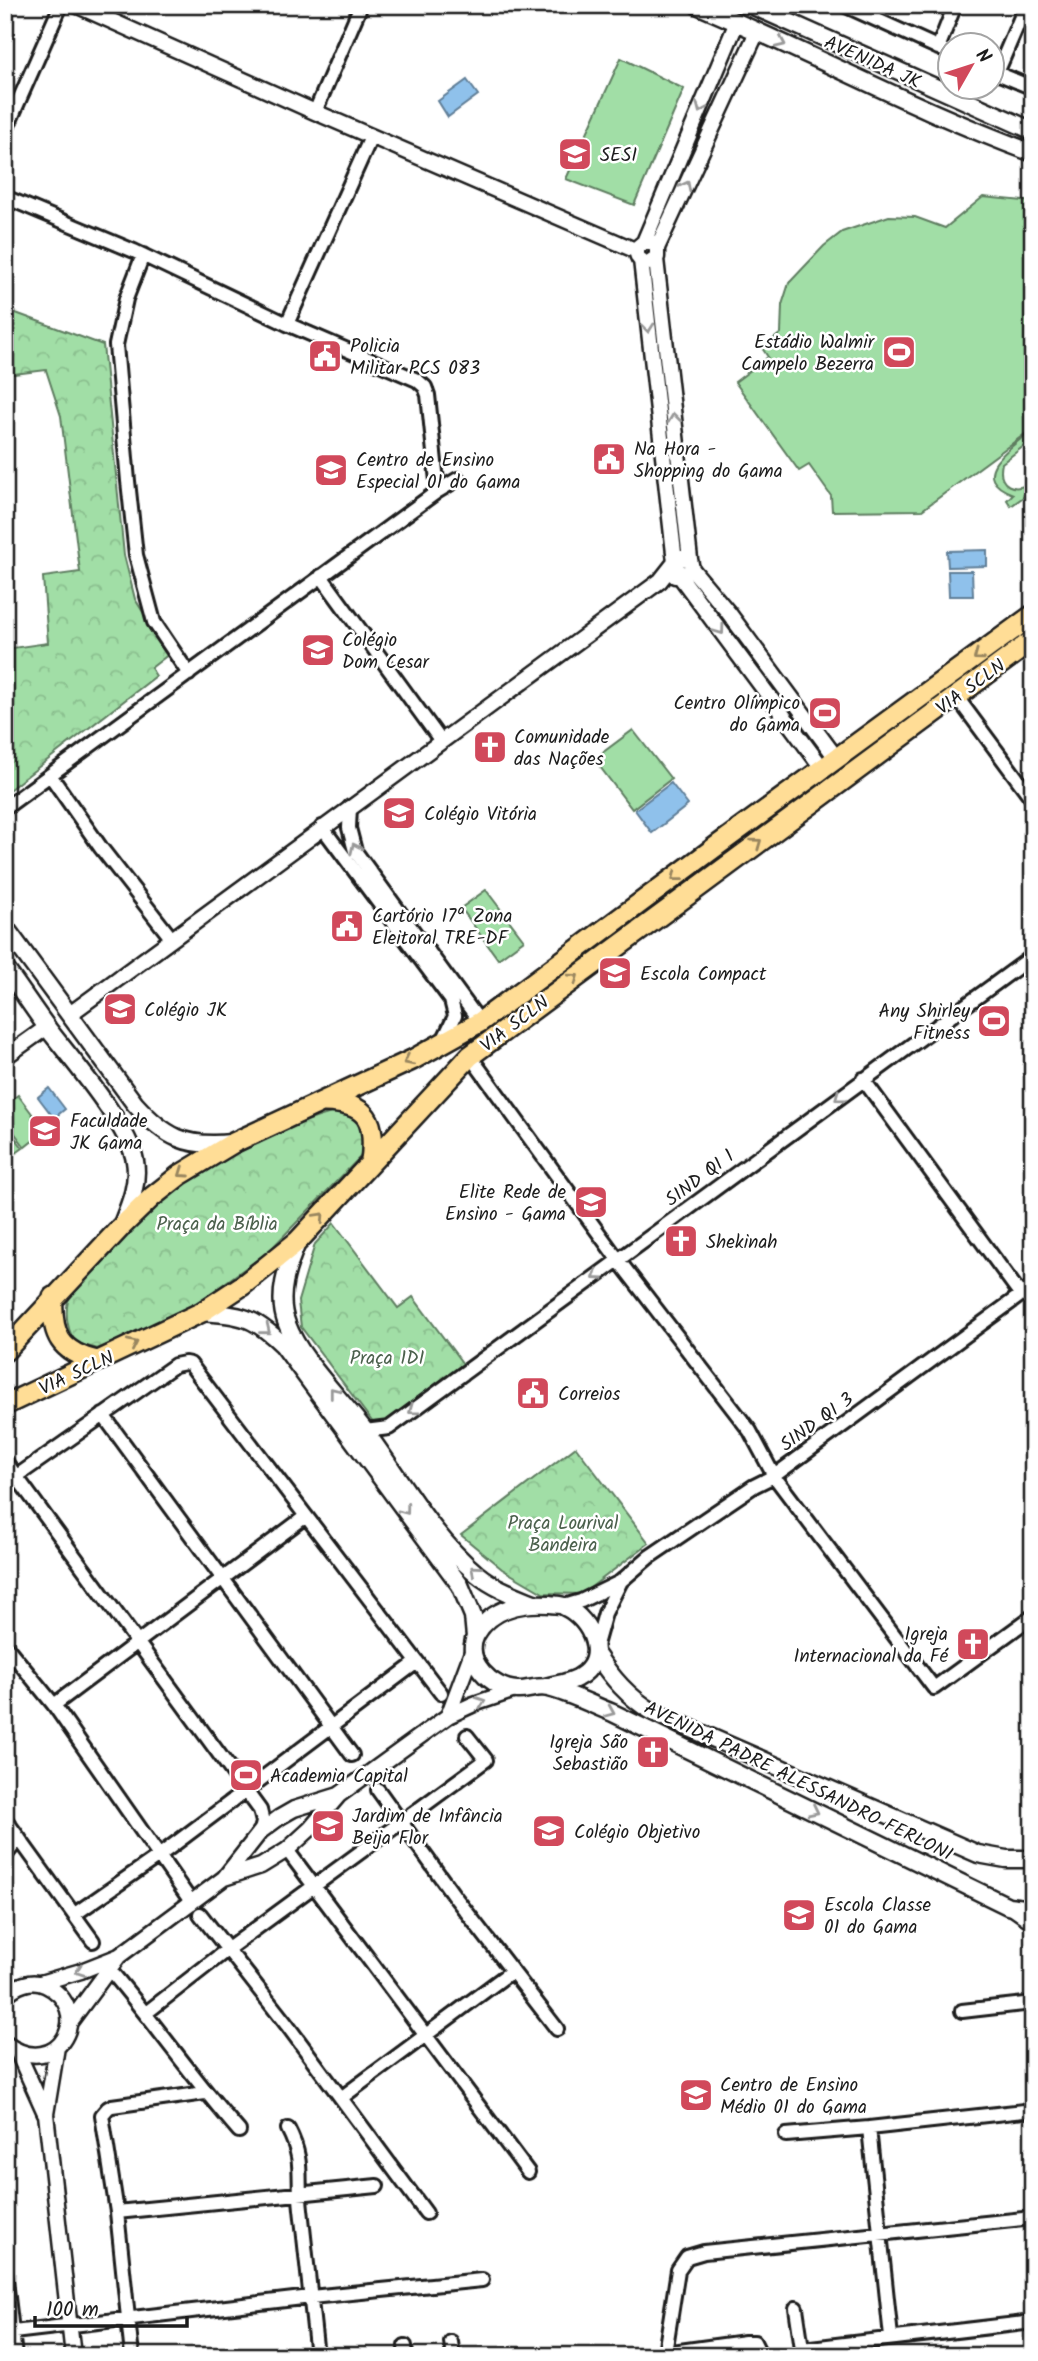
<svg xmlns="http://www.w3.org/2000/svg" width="1038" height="2361" font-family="Kalam,sans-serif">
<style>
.grass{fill:#a1dea6;stroke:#5e7d61;stroke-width:2}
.forest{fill:url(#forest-crowns);stroke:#5e7d61;stroke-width:2}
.water{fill:#8fc1eb;stroke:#617f98;stroke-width:2}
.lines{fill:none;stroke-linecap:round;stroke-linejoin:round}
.minor-casing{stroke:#1c1c1c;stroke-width:18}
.tertiary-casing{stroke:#1c1c1c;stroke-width:19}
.secondary-casing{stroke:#1c1c1c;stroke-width:21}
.primary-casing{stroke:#1c1c1c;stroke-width:24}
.minor{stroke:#fff;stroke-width:12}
.tertiary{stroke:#fff;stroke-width:14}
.secondary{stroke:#fff;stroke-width:16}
.primary{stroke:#ffdd96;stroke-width:19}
.oneway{stroke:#999}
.oneway2{stroke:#99865f}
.labels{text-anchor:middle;stroke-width:5;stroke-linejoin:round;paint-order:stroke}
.street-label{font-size:19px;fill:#1c1c1c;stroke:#fff}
.poi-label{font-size:19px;fill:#1c1c1c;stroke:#fff;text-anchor:start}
.park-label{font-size:19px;fill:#4b604c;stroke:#fff}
</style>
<defs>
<pattern id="forest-crowns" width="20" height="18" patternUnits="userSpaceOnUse" patternTransform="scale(1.75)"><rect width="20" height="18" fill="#a1dea6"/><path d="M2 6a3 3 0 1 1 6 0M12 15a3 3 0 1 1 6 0" fill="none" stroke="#8abe8e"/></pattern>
</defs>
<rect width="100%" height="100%" fill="#fff"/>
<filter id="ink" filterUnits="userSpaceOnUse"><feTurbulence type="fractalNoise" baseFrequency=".0143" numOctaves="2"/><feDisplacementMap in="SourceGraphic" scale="14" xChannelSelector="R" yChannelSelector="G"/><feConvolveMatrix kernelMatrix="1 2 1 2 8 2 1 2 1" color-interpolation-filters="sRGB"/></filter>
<g filter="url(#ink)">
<path class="grass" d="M621 58 684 89 634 205 566 179Z
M983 197 1033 202V428L922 510 832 511 831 496 809 465 799 471 735 382 768 357 762 348 781 333 782 305 789 283 824 246 842 232 889 216 915 217 945 228Z
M1033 430V439L1002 463C997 486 1014 494 1033 481V490L1011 506 1007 500 1013 494C964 476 1013 445 1033 430Z
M633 730 671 779 632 809 594 759Z
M486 890 524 940 498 959 461 908Z
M18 1095 45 1131 25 1147 5 1120V1105Z
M5 1125 23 1148 5 1161Z"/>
<path class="forest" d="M5 309 103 345 124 555 135 599 169 654 151 668 156 676 5 793V649L48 643 43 577 80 572 61 416 46 370 5 375Z
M344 1109 363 1123 365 1152 269 1251 182 1314 97 1349C92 1347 81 1345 77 1342 67 1334 65 1313 68 1301 73 1289 169 1192 184 1182 232 1148 289 1125 344 1109Z
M334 1223 398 1308 413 1297 463 1364 385 1422 374 1424 301 1327 298 1301 315 1244Z
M576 1447 649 1543 582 1594 543 1593 502 1569 461 1535Z"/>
<path class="water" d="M467 80 478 95 448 117 438 101Z
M987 550V566L948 567 947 551Z
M948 571H972L973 596H949Z
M671 783 688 805 652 833 635 810Z
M49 1088 65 1109 54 1118 38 1097Z"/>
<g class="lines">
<g class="minor-casing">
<path id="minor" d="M844 5 950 53
M938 48 955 5
M992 71 1033 88
M997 73 1026 5
M315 112 361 5
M5 132 61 5
M5 197 134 251 287 324 417 380 425 387 428 395 438 491 5 808
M143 255 126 299 116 345 128 481 136 555 154 622 189 674
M287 324 371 137
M438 491 458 479
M321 576 441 741
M956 696 1033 800
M50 775 101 848 172 939
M350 807 349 828 355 851 480 1022
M322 827 451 1000 455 1016 442 1043
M470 1056 619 1261 750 1431 774 1476 934 1688 1033 1616
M863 1079 1021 1295
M103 1415 352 1755
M365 1431 389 1428 1033 956
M5 1461 260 1810 263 1822 261 1831
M5 1489 17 1476 175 1365 185 1363 190 1364 441 1693
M564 1606 581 1601 620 1582 649 1557 754 1486 774 1476 1033 1286
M5 1645 54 1705 192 1903
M596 1645 605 1613 620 1583
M54 1705 306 1516
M378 1790 455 1897 557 2029
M5 1819 93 1941
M287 1850 528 2172
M5 1856 19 1838
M75 1914 160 1855 417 1662
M200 1914 287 2025 426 2213
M114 1975C157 2026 195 2081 239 2131
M962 2011 1033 2003
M146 2013 228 1949 486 1760 467 1736
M341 2098 512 1971
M869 2128 1033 2110
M288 2129C305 2162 297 2175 301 2209 306 2258 312 2307 317 2356
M786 2135 869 2128 891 2337
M117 2212 102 2115 108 2108 112 2106 205 2093
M5 2272 15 2356
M796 2308 803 2355
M5 2333 311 2297 482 2280
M451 2342 453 2356
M405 2346 406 2356
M802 2349 1033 2322
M132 2356 117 2212 377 2186
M644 2356 665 2353 678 2270 687 2257 704 2252 1033 2218
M666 2356 665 2353 745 2342H754L761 2356"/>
</g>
<g class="tertiary-casing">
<path id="tertiary" d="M76 5 315 112 637 251
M644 242 737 22
M657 248 652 242H644L638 247C635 256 639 262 648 263L657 257V248L757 32
M656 259 690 559 692 569 684 575H679L675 562 682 558 690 559
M692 569 728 612 837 759
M675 576 679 575 823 769
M70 1014 660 581 675 562 641 260
M5 1057 47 1027
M448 1716 472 1652
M224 1878 261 1866 287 1850 310 1829 339 1795 448 1716 474 1704 515 1690
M1010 1906 1033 1922
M40 1983 81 1971 119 1956 224 1878 261 1831 280 1817 294 1809 339 1795
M5 1996C16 1985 31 1979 45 1985 96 2009 59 2083 5 2043
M70 2022 118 1957
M57 2047 46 2114 73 2356
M18 2053 45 2113"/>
</g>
<g class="secondary-casing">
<path id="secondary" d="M697 5C809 52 918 111 1033 153
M751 5 1033 131
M5 927 135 1104C165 1137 186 1148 231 1143
M5 968C20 988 34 1010 49 1030 72 1060 129 1126 135 1161 139 1183 130 1204 122 1224
M298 1241C287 1267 276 1296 287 1324 300 1360 342 1400 365 1431 401 1479 431 1536 477 1574 494 1588 514 1595 534 1603
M202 1312C242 1315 253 1316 283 1345L460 1585 473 1616 475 1637
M596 1654C612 1678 628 1697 653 1712L978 1854 1006 1859H1033
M546 1687C556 1684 568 1683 577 1678 610 1661 592 1620 565 1607 561 1604 555 1605 550 1604 522 1602 491 1608 476 1635 463 1661 492 1689 517 1690 527 1691 538 1685 548 1688 570 1693 592 1705 613 1713L1008 1906 1033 1909"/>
</g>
<g class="primary-casing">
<path id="primary" d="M324 1102C369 1103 376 1121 371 1162
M53 1297C51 1335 60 1352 97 1361
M5 1351 121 1227 152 1197 180 1175 233 1143 412 1060 480 1022 718 845 1033 615
M5 1405 202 1312 243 1285 298 1241 470 1056 1033 640"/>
</g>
<use href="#minor" class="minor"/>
<use href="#tertiary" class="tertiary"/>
<use href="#secondary" class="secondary"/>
<use href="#primary" class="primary"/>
</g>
<defs><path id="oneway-chevron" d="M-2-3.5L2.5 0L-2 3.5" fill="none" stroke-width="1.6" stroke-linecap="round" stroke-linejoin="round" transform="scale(1.75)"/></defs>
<g class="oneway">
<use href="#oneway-chevron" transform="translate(781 43) rotate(24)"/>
<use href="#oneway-chevron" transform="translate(701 108) rotate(113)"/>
<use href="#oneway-chevron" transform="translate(686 186) rotate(-63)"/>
<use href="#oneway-chevron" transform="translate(648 328) rotate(84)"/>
<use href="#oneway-chevron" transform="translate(674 418) rotate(-97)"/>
<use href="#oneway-chevron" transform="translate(720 630) rotate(54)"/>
<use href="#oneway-chevron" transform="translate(355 848) rotate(-115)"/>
<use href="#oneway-chevron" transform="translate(839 1097) rotate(143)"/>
<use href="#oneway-chevron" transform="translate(597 1276) rotate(145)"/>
<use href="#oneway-chevron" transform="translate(266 1330) rotate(39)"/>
<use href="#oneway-chevron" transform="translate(334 1392) rotate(-128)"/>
<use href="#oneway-chevron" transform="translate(413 1410) rotate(144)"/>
<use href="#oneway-chevron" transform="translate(405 1510) rotate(53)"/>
<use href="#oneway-chevron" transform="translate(475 1570) rotate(-139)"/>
<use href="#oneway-chevron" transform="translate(481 1702) rotate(-20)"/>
<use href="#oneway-chevron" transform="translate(610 1712) rotate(23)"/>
<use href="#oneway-chevron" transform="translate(814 1811) rotate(26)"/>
<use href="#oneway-chevron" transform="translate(80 1971) rotate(160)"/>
</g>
<g class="oneway2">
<use href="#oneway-chevron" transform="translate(978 656) rotate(144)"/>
<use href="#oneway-chevron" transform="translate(757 843) rotate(-36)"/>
<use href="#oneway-chevron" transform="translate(676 877) rotate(142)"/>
<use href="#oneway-chevron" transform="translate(574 978) rotate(-37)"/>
<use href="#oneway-chevron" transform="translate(408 1061) rotate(153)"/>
<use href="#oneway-chevron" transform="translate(183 1173) rotate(145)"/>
<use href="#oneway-chevron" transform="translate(320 1217) rotate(-47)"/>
<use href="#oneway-chevron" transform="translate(133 1344) rotate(-25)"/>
</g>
</g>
<defs>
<g id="university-square" transform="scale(1.75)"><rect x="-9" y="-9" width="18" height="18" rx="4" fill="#d1495b" stroke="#fff"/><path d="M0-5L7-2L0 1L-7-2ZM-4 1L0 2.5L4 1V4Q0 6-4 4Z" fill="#fff"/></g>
<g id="stadium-square" transform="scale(1.75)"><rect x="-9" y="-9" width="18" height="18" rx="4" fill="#d1495b" stroke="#fff"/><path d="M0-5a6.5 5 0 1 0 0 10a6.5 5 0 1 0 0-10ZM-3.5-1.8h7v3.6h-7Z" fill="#fff"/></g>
<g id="civic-square" transform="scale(1.75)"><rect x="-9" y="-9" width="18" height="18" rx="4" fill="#d1495b" stroke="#fff"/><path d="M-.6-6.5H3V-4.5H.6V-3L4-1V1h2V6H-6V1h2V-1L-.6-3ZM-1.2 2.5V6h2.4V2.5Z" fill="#fff"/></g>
<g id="school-square" transform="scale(1.75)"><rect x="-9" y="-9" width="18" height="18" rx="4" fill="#d1495b" stroke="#fff"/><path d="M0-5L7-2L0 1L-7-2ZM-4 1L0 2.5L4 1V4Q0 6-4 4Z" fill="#fff"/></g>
<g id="church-square" transform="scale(1.75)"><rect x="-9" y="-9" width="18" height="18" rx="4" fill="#d1495b" stroke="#fff"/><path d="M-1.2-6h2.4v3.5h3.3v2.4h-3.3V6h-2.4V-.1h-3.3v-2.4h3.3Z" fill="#fff"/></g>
</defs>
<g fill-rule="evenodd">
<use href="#university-square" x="575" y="154"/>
<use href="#stadium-square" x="899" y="352"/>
<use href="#civic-square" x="325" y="356"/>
<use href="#civic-square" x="609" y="459"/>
<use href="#school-square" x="331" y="470"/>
<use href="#university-square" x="318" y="650"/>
<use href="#stadium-square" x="825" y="713"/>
<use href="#church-square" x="490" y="747"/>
<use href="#university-square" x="399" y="813"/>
<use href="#civic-square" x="347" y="926"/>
<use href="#school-square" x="615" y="973"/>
<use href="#university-square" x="120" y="1009"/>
<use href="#stadium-square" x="994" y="1021"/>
<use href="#university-square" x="45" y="1131"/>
<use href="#school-square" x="591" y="1202"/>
<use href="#church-square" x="681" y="1241"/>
<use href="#civic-square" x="533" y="1393"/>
<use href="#church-square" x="973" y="1644"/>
<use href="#church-square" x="653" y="1752"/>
<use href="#stadium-square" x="246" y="1775"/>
<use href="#school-square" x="328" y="1826"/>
<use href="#university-square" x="549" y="1831"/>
<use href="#school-square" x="799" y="1915"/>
<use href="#school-square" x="696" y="2095"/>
</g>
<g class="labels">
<g class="street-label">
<text transform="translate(873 61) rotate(24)" y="7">AVENIDA JK</text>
<text transform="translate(970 686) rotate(-36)" y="7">VIA SCLN</text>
<text transform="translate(514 1023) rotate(-37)" y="7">VIA SCLN</text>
<text transform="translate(699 1177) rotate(-37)" y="7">SIND QI 1</text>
<text transform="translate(76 1372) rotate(-25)" y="7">VIA SCLN</text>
<text transform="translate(816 1421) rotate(-36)" y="7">SIND QI 3</text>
<text transform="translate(799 1780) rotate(26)" y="7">AVENIDA PADRE ALESSANDRO FERLONI</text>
</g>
<g class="poi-label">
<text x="600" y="161">SESI</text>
<text x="874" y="348" text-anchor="end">Estádio Walmir<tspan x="874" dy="22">Campelo Bezerra</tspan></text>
<text x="350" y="352">Policia<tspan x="350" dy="22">Militar PCS 083</tspan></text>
<text x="634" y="455">Na Hora -<tspan x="634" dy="22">Shopping do Gama</tspan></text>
<text x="356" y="466">Centro de Ensino<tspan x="356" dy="22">Especial 01 do Gama</tspan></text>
<text x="342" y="646">Colégio<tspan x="342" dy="22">Dom Cesar</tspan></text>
<text x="800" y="709" text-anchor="end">Centro Olímpico<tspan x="800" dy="22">do Gama</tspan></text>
<text x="514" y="743">Comunidade<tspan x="514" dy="22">das Nações</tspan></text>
<text x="424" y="820">Colégio Vitória</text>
<text x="372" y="922">Cartório 17ª Zona<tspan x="372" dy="22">Eleitoral TRE-DF</tspan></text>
<text x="640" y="980">Escola Compact</text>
<text x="144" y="1016">Colégio JK</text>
<text x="970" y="1017" text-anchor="end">Any Shirley<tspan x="970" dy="22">Fitness</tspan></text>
<text x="70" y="1127">Faculdade<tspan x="70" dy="22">JK Gama</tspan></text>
<text x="566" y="1198" text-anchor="end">Elite Rede de<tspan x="566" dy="22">Ensino - Gama</tspan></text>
<text x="706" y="1248">Shekinah</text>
<text x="558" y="1400">Correios</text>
<text x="948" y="1640" text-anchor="end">Igreja<tspan x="948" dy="22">Internacional da Fé</tspan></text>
<text x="628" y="1748" text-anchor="end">Igreja São<tspan x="628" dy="22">Sebastião</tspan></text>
<text x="270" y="1782">Academia Capital</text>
<text x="352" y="1822">Jardim de Infância<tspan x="352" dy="22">Beija Flor</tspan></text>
<text x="574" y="1838">Colégio Objetivo</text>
<text x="824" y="1911">Escola Classe<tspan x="824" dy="22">01 do Gama</tspan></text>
<text x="720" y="2091">Centro de Ensino<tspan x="720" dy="22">Médio 01 do Gama</tspan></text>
</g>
<g class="park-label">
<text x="217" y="1230">Praça da Bíblia</text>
<text x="387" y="1364">Praça 1DI</text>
<text x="563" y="1529">Praça Lourival<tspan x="563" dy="22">Bandeira</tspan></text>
</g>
</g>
<rect width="1038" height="2361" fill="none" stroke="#fff" stroke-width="28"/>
<rect x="14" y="14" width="1010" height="2333" fill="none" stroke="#1c1c1c" stroke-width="2.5" filter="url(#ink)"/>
<g transform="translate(971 66) rotate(51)"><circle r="33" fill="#ffffff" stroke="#a4a4a4" stroke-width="2"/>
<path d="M0-5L12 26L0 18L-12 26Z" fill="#d1495b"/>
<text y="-10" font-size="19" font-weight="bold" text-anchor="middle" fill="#1c1c1c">N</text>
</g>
<path d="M35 2316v10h152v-10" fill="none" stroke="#1c1c1c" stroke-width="3.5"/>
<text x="46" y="2316" font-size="21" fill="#1c1c1c" stroke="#ffffff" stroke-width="5" paint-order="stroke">100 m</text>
</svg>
